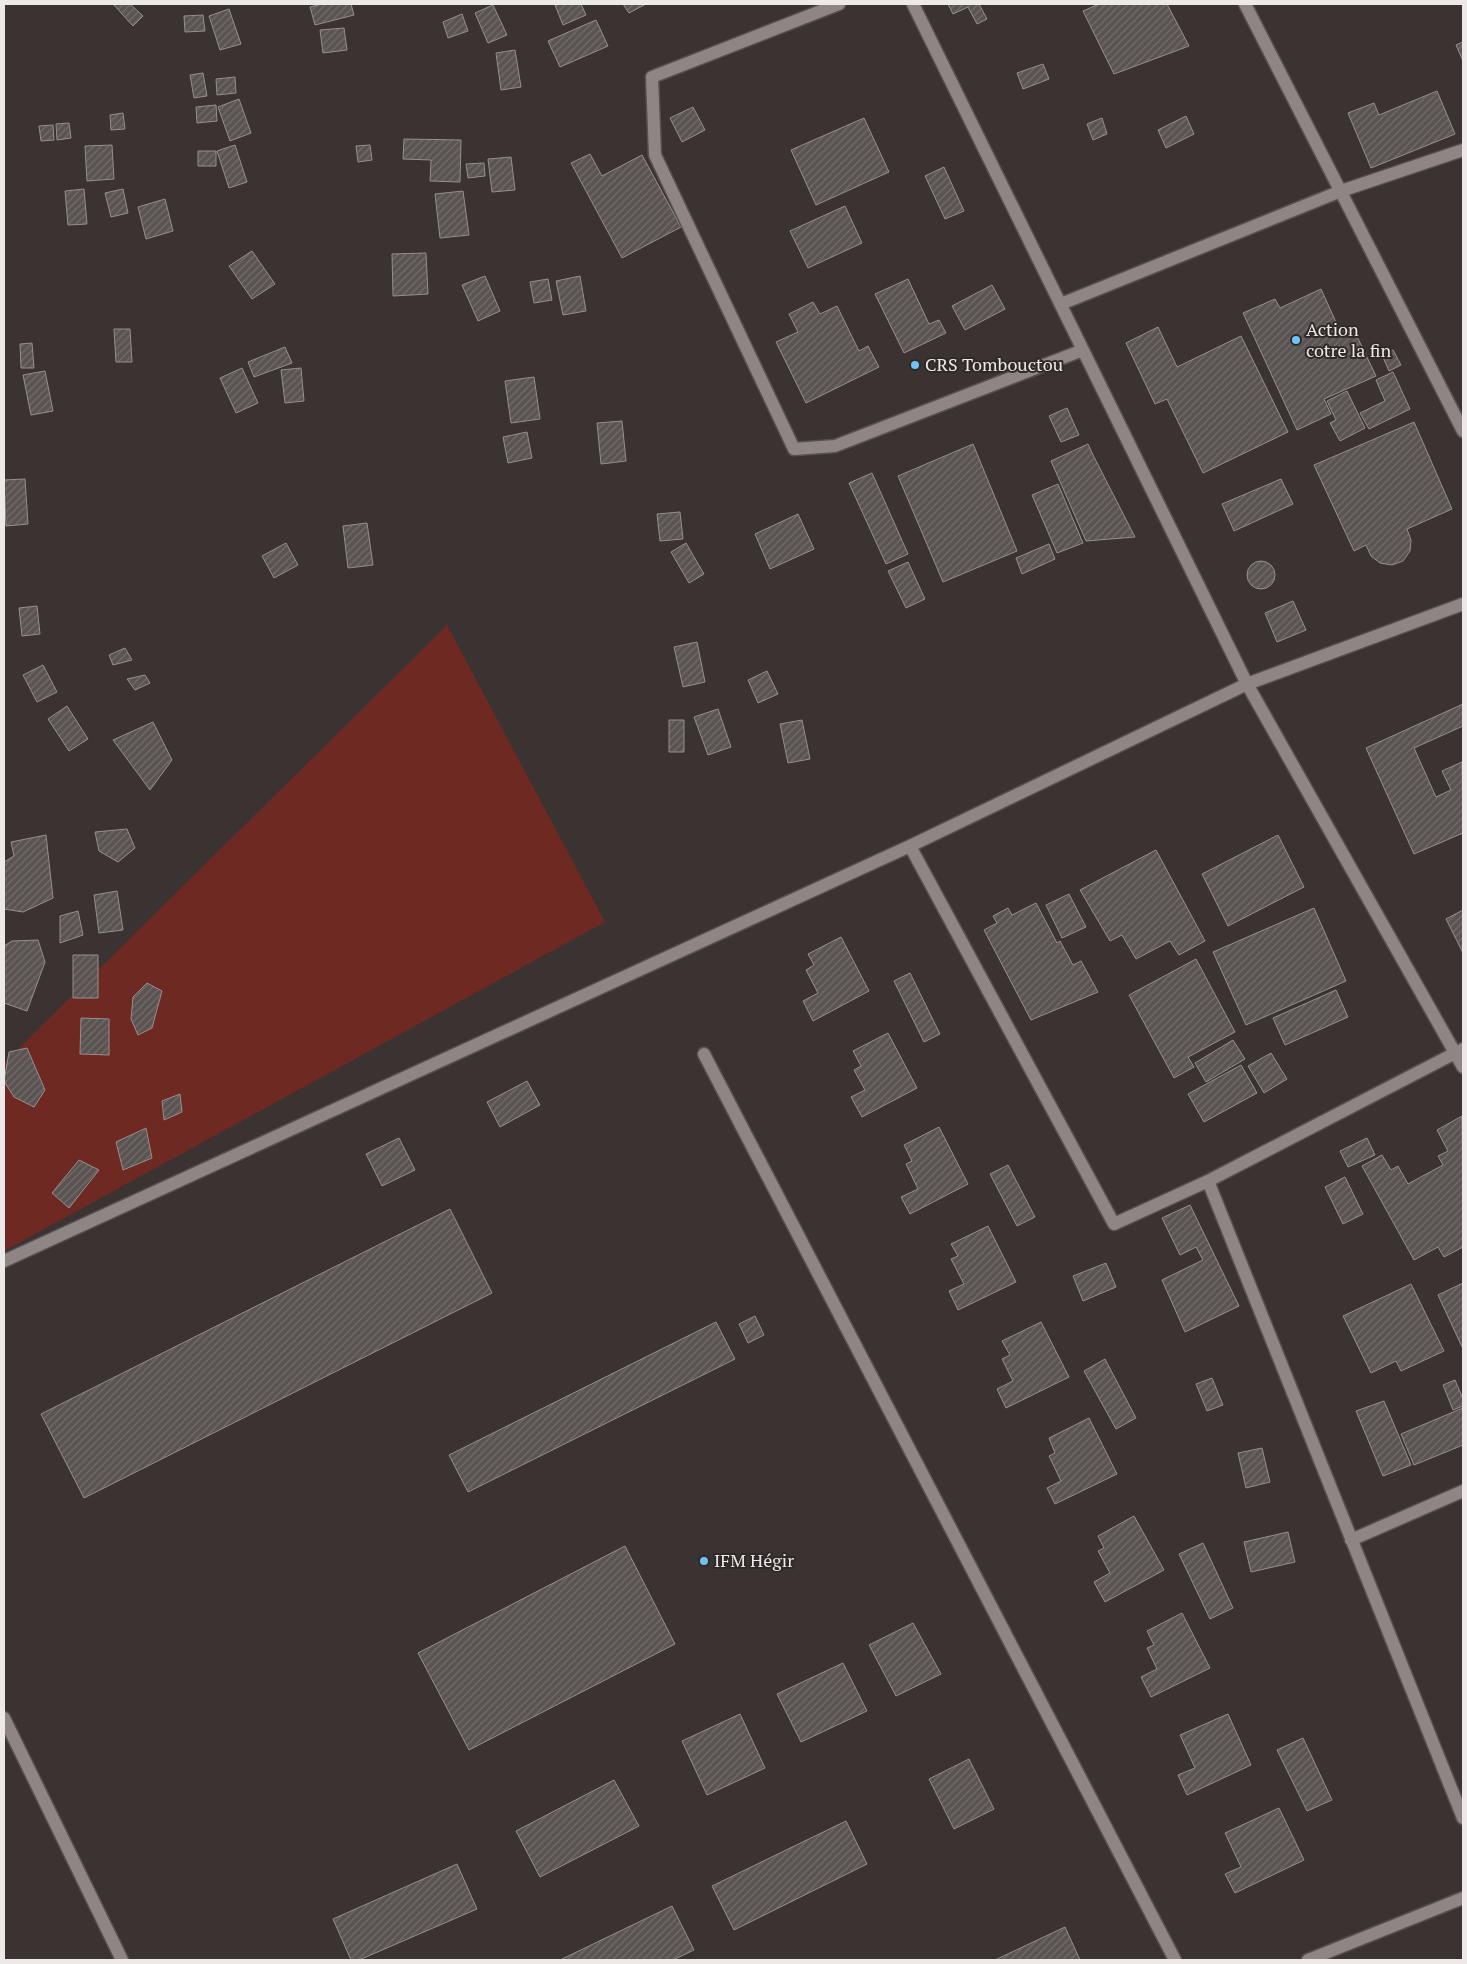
<svg xmlns="http://www.w3.org/2000/svg" width="1467" height="1964" font-family="'PT Serif',serif">
<style>
.green{fill:#6f2923}
.building{fill:url(#building-hatch);stroke:#978f8e}
.lines{fill:none;stroke-linecap:round;stroke-linejoin:round}
.minor-casing{stroke:#56504f;stroke-width:15}
.minor{stroke:#8e8584;stroke-width:12}
.poi-dot{fill:#70c2f4;stroke:#2f2928;stroke-width:2}
.labels{text-anchor:middle;stroke-width:4;stroke-linejoin:round;paint-order:stroke}
.poi-label{font-size:18px;fill:#ede9e8;stroke:#2f2928;text-anchor:start}
</style>
<defs>
<pattern id="building-hatch" width="6" height="6" patternUnits="userSpaceOnUse" patternTransform="scale(1.25)"><rect width="6" height="6" fill="#5a5352"/><path d="M-1 1l2-2M0 6l6-6M5 7l2-2" fill="none" stroke="#726c6b"/></pattern>
</defs>
<rect width="100%" height="100%" fill="#3a3332"/>
<path class="green" d="M447 625 605 922 4 1251V1063Z"/>
<path class="building" d="M113 4H130L143 16 133 26Z
M322 4H351L354 15 315 25 310 7Z
M559 4H581L586 15 563 25 555 5Z
M623 4H646L629 13Z
M948 4H979L987 19 977 24 968 7 953 14Z
M1099 4H1167L1189 46 1114 74 1083 11Z
M493 5 507 35 488 43 475 13Z
M229 9 241 44 220 50 209 16Z
M462 14 468 31 448 38 443 22Z
M203 15 205 31 185 32 184 16Z
M596 20 608 46 560 67 548 41Z
M344 28 347 50 323 53 320 30Z
M1463 42V61L1456 45Z
M515 50 521 87 501 90 496 53Z
M1043 64 1049 79 1023 89 1017 73Z
M203 73 207 96 194 98 190 75Z
M235 77 236 93 217 95 216 79Z
M1437 91 1455 134 1371 168 1348 113 1374 103 1379 115Z
M239 99 251 133 230 141 218 107Z
M216 105 217 121 197 123 196 107Z
M693 107 705 130 682 142 670 118Z
M123 113 125 129 111 130 110 115Z
M1186 116 1194 134 1166 148 1158 130Z
M864 118 889 172 816 205 791 150Z
M1102 118 1107 134 1093 140 1087 124Z
M69 123 71 138 57 140 56 124Z
M53 125 54 140 41 141 39 126Z
M404 139 461 140 460 182 430 181 431 160 403 159Z
M112 145 114 179 87 181 85 146Z
M235 145 247 182 229 188 217 151Z
M370 145 372 160 358 162 356 146Z
M198 151H216V166H198Z
M590 154 602 176 642 155 681 227 622 258 571 163Z
M511 157 515 190 492 192 488 159Z
M484 163 485 176 468 178 466 164Z
M944 167 964 211 945 219 925 176Z
M84 189 87 224 68 225 65 191Z
M123 189 128 213 111 217 105 193Z
M463 191 469 235 440 238 435 194Z
M165 199 173 231 146 239 138 207Z
M845 206 862 243 808 268 790 231Z
M252 251 275 284 252 299 229 266Z
M426 253 428 294 393 296 392 254Z
M485 276 500 311 478 321 462 285Z
M580 276 586 311 563 315 556 281Z
M548 279 552 300 534 303 530 282Z
M908 279 929 324 939 320 946 333 904 353 875 294Z
M992 285 1005 309 965 330 952 306Z
M1321 289 1340 331 1352 326 1376 376 1324 399 1331 414 1297 430 1243 313 1275 299 1280 308Z
M813 302 820 314 837 306 859 351 868 346 879 367 806 403 776 342 798 332 789 314Z
M1158 327 1177 367 1241 336 1288 432 1203 473 1167 399 1155 404 1126 343Z
M114 329H130L132 362H116Z
M32 343 34 368H21L20 344Z
M285 347 292 363 254 377 248 362Z
M1393 350 1401 365 1389 371 1382 355Z
M242 368 258 403 236 413 220 378Z
M301 368 304 401 285 403 281 370Z
M45 371 53 411 31 415 23 375Z
M1393 372 1410 409 1369 429 1360 413 1385 401 1376 380Z
M534 377 540 419 511 423 505 381Z
M1347 391 1365 428 1340 441 1330 423 1336 420 1327 401Z
M1067 408 1079 435 1061 442 1049 416Z
M622 421 626 461 601 464 597 423Z
M1414 422 1452 509 1407 529 1411 540 1410 551 1403 561 1392 565 1380 563 1371 556 1366 545 1354 551 1314 465Z
M527 432 532 458 508 463 503 437Z
M973 444 1017 551 943 582 898 476Z
M1088 444 1094 457 1135 537 1086 541 1051 461Z
M872 473 908 554 886 564 849 483Z
M25 479 28 524 6 526 4 480Z
M1281 479 1293 504 1234 531 1222 504Z
M1058 484 1083 543 1057 553 1032 495Z
M680 512 683 539 660 541 657 514Z
M798 514 814 549 770 569 755 534Z
M367 523 373 565 348 568 343 526Z
M286 543 298 565 274 578 262 556Z
M686 543 704 574 689 583 671 552Z
M1049 544 1055 559 1022 574 1016 558Z
M1247 575a14 14 0 1 1 28 0a14 14 0 1 1-28 0Z
M908 562 925 599 906 608 888 571Z
M1293 601 1306 630 1277 642 1265 613Z
M37 606 40 634 22 636 19 608Z
M697 642 705 682 683 687 674 647Z
M125 648 132 660 113 665 109 655Z
M43 665 57 692 37 702 23 675Z
M767 671 778 694 758 703 748 680Z
M145 675 150 683 135 690 127 679Z
M1463 704V726L1414 748 1436 797 1451 790 1442 771 1462 762 1463 833 1414 854 1366 748Z
M67 706 88 739 69 751 48 719Z
M718 709 731 747 708 755 694 717Z
M669 720H684V752H669Z
M802 720 810 759 788 763 780 724Z
M153 722 172 760 150 790 113 740Z
M127 829 135 848 118 862 99 851 95 832Z
M46 835 53 898 23 912 4 909V862L14 856 11 842Z
M1278 835 1304 887 1228 926 1202 874Z
M1156 850 1205 941 1179 955 1170 941 1136 959 1122 935 1110 941 1080 890Z
M117 891 123 930 99 933 94 895Z
M1069 894 1086 927 1062 938 1046 905Z
M1036 903 1057 943 1060 941 1073 965 1081 961 1098 992 1031 1020 984 930 997 923 993 916 1008 908 1012 915Z
M1314 908 1346 981 1246 1025 1213 952Z
M1463 910V953L1446 919Z
M78 911 83 935 60 943V916Z
M841 937 869 991 813 1021 803 1001 818 993 806 970 814 965 808 954Z
M38 940 45 962 27 1011 4 1003V946L12 941Z
M73 955H98V998H73Z
M1196 959 1235 1032 1188 1057 1194 1067 1174 1078 1129 995Z
M910 973 940 1034 924 1042 894 981Z
M147 983 162 991 152 1028 138 1035 131 1019 133 997Z
M1336 990 1348 1017 1285 1045 1273 1018Z
M81 1018 109 1019V1055L80 1054Z
M888 1033 917 1088 862 1117 851 1097 865 1090 854 1070 861 1066 853 1051Z
M1233 1040 1245 1059 1206 1082 1195 1063Z
M27 1048 45 1090 34 1107 14 1097 4 1081 9 1052Z
M1271 1053 1287 1079 1264 1093 1248 1066Z
M1241 1065 1257 1093 1204 1122 1188 1094Z
M527 1081 540 1105 500 1127 487 1102Z
M180 1094 182 1112 164 1120 162 1101Z
M1462 1116 1463 1247 1444 1257 1438 1247 1414 1260 1362 1166 1382 1155 1391 1170 1398 1166 1408 1184 1443 1165 1438 1156 1448 1151 1437 1130Z
M939 1127 968 1184 910 1214 901 1197 918 1189 906 1164 912 1161 904 1145Z
M146 1128 152 1158 123 1170 116 1142Z
M399 1138 415 1170 382 1186 366 1154Z
M1367 1138 1375 1155 1348 1167 1340 1151Z
M79 1160 99 1170 69 1208 52 1193Z
M1008 1165 1035 1217 1017 1226 990 1174Z
M1345 1177 1363 1214 1343 1224 1325 1187Z
M1190 1205 1239 1306 1185 1332 1162 1280 1203 1260 1196 1247 1180 1255 1162 1218Z
M450 1209 492 1293 84 1498 41 1414Z
M988 1226 1016 1282 958 1310 949 1291 964 1284 951 1259 958 1256 951 1244Z
M1106 1263 1116 1287 1083 1301 1073 1276Z
M1463 1283V1349L1438 1295Z
M1411 1284 1444 1351 1401 1371 1396 1361 1371 1373 1343 1316Z
M755 1316 764 1335 748 1343 739 1324Z
M716 1322 735 1359 468 1492 449 1455Z
M1041 1322 1069 1377 1006 1408 997 1389 1013 1381 1002 1359 1010 1355 1002 1341Z
M1105 1359 1136 1418 1116 1429 1084 1371Z
M1212 1378 1223 1405 1207 1411 1196 1384Z
M1455 1380 1463 1399V1406L1453 1410 1443 1385Z
M1384 1401 1411 1465 1383 1476 1356 1411Z
M1463 1408V1445L1414 1465 1401 1434Z
M1089 1418 1117 1474 1055 1504 1047 1488 1061 1481 1049 1456 1055 1453 1049 1438Z
M1262 1448 1270 1482 1246 1488 1238 1453Z
M1134 1516 1164 1570 1105 1602 1094 1582 1110 1573 1098 1551 1104 1548 1098 1536Z
M1288 1532 1295 1562 1251 1572 1244 1542Z
M1203 1543 1233 1608 1210 1619 1179 1554Z
M625 1546 675 1644 469 1750 418 1653Z
M1182 1613 1210 1668 1151 1697 1141 1677 1157 1669 1147 1648 1154 1645 1147 1631Z
M913 1623 941 1674 896 1696 869 1645Z
M843 1663 867 1711 801 1742 777 1694Z
M740 1714 765 1768 707 1795 682 1741Z
M1228 1714 1251 1765 1187 1795 1178 1775 1195 1768 1180 1735Z
M1303 1738 1332 1800 1307 1811 1277 1750Z
M969 1759 994 1809 954 1829 929 1779Z
M614 1780 639 1826 540 1877 516 1831Z
M1279 1808 1304 1860 1235 1893 1225 1874 1241 1867 1225 1833Z
M846 1821 867 1864 734 1930 712 1886Z
M457 1864 477 1909 359 1960H351L333 1919Z
M672 1906 694 1950 673 1960H560Z
M1065 1927 1080 1960H995Z"/>
<g class="lines">
<g class="minor-casing">
<path id="minor" d="M839 4 652 77 655 155 794 449 835 446 1083 350
M913 4 1247 684 1463 1067
M1245 4 1463 431
M1061 304 1341 191 1463 150
M910 846 1114 1224 1208 1181 1463 1049
M704 1054 1175 1960
M1208 1181 1463 1818
M4 1261 910 846 1247 684 1463 604
M1351 1540 1463 1491
M4 1718 122 1960
M1308 1960 1463 1898"/>
</g>
<use href="#minor" class="minor"/>
</g>
<g class="poi-dot">
<circle cx="1296" cy="340" r="5"/>
<circle cx="915" cy="365" r="5"/>
<circle cx="704" cy="1561" r="5"/>
</g>
<g class="labels">
<g class="poi-label">
<text x="1306" y="336">Action<tspan x="1306" dy="21">cotre la fin</tspan></text>
<text x="925" y="371">CRS Tombouctou</text>
<text x="714" y="1567">IFM Hégir</text>
</g>
</g>
<rect width="1467" height="1964" fill="none" stroke="#ede9e8" stroke-width="10"/>
</svg>
